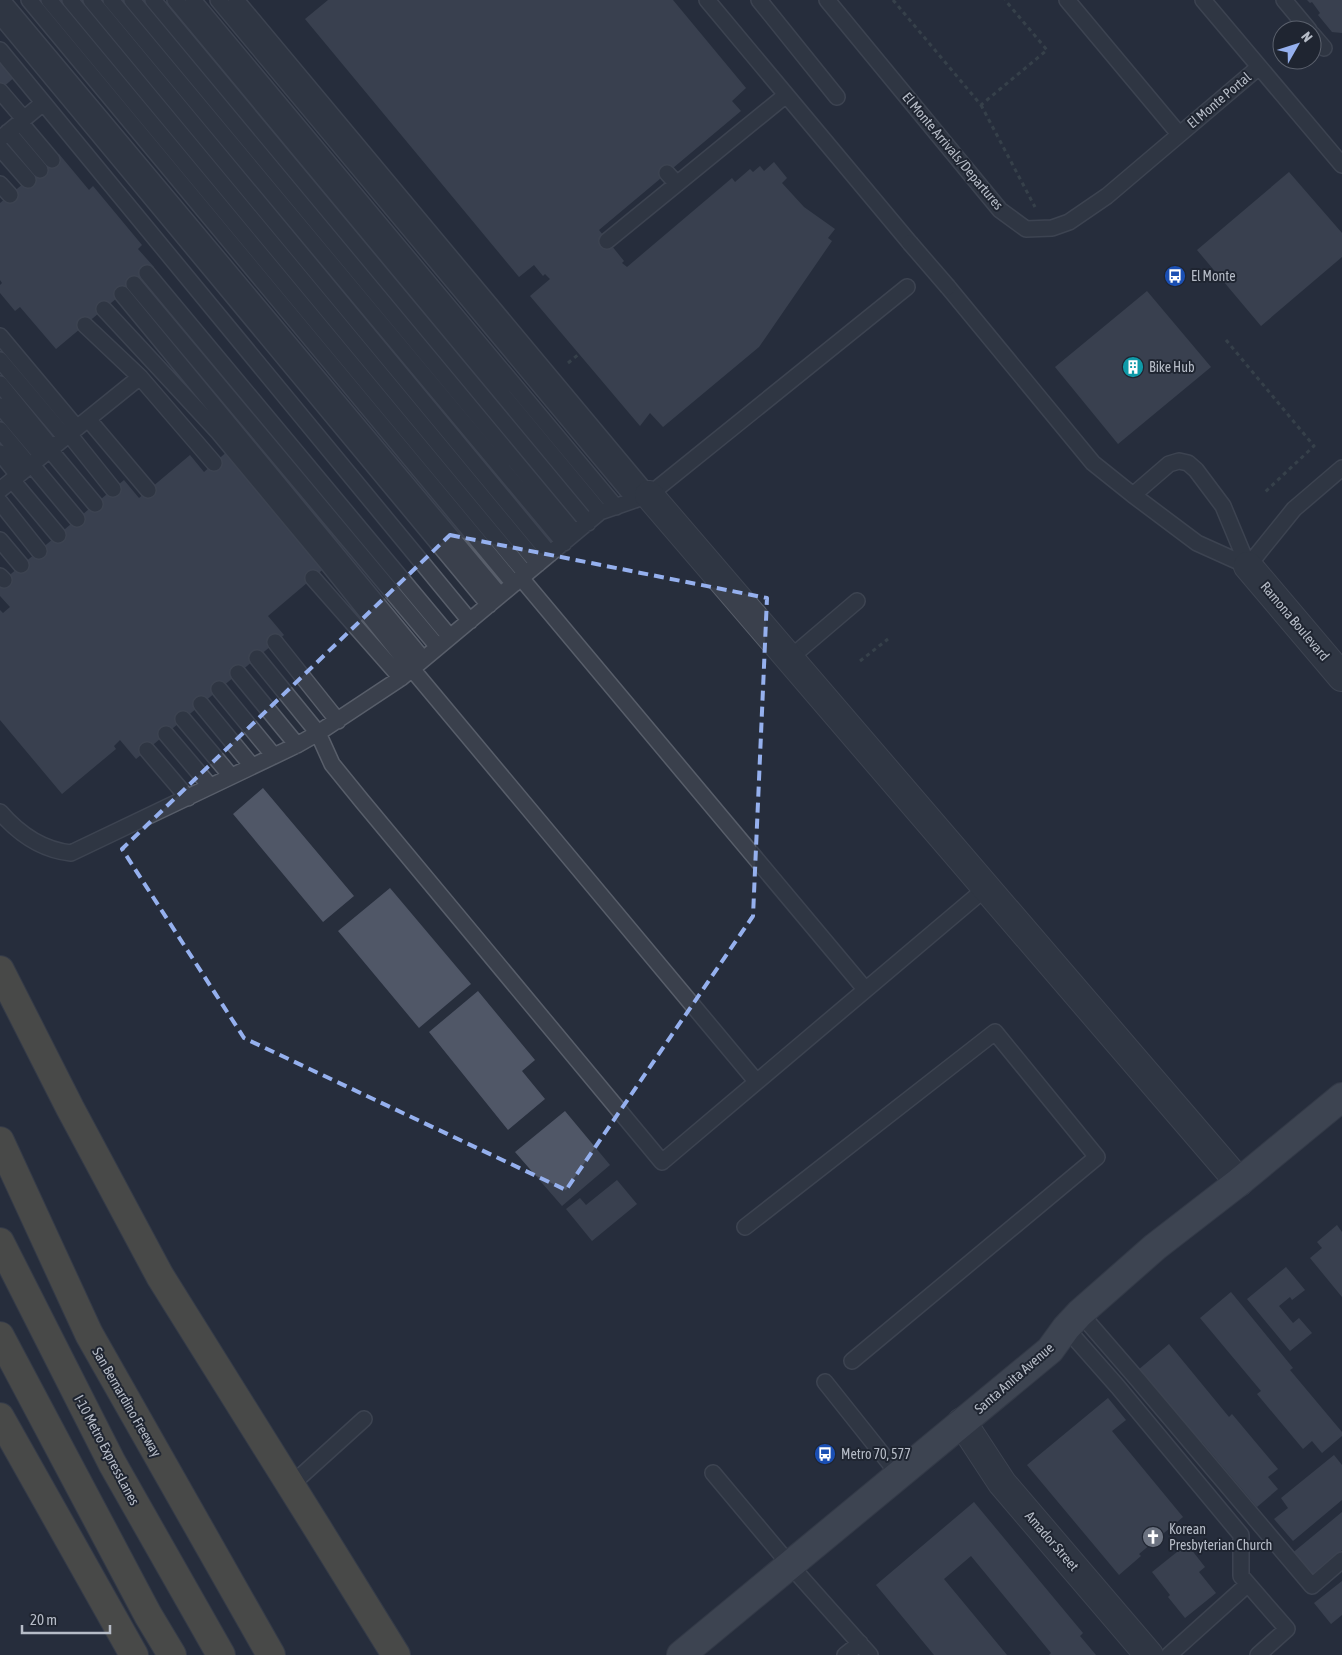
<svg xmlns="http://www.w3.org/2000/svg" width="1342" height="1655" font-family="'Asap Condensed',sans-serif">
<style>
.building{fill:#505767}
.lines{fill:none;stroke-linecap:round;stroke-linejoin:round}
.lane-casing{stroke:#585e6a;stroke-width:18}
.street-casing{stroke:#585e6a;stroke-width:30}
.primary-casing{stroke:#434955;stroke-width:30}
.highway-casing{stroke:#454b57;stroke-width:30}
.path{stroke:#49585c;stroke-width:3;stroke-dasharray:4 4;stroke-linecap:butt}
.lane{stroke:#3a404c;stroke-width:15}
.street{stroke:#3a404c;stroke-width:28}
.primary{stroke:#595f6c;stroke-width:28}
.highway{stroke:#726a58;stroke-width:28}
.lane-bridge-casing{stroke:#585e6a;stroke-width:18;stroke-linecap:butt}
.lane-bridge{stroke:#3a404c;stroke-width:15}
.marked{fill:none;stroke:#95b0ee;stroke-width:4;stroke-dasharray:10 6;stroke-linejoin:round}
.labels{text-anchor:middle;stroke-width:4;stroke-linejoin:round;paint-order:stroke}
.street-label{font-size:14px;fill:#b6bcc7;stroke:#1f2531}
.poi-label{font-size:14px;fill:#b6bcc7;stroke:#1f2531;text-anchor:start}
</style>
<rect width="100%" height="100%" fill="#272e3c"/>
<path class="building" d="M328 0H673L746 88 732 101 741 111 599 230 624 261 622 263 627 267 732 178 735 182 750 169 753 172 760 166 764 171 774 162 787 178 782 183 804 207 835 229 828 238 832 241 759 347 663 427 650 413 640 426 530 296 550 279 545 274 543 276 534 265 519 277 305 19Z
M1307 0H1342V33L1332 32 1318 15 1320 13 1312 2 1310 3Z
M0 54 17 75 0 90Z
M59 154 89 190 93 186 142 245 138 249 154 267 56 349 20 307 15 311 0 293V285L2 283 0 280V203Z
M1289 172 1342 233V257L1261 326 1197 250Z
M1147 291 1211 367 1118 444 1055 367Z
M230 449 327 566 268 616 284 635 136 759 120 740 114 746 116 749 62 794 0 720V610L3 613 10 607 0 596V583L124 480 139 498 190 455 204 472Z
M263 788 354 896 323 922 233 814Z
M390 888 471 984 419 1028 338 931Z
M478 991 535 1060 522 1071 545 1099 508 1130 429 1032Z
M565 1111 610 1165 562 1206 515 1152Z
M617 1180 637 1204 592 1241 566 1209 580 1198 586 1205Z
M1337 1225 1342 1232V1297L1310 1258 1322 1248 1317 1242Z
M1286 1267 1305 1290 1292 1300 1290 1297 1279 1306 1293 1323 1299 1318 1312 1333 1290 1351 1247 1299Z
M1231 1292 1293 1368 1290 1370 1342 1432V1436L1322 1453 1312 1441 1303 1449 1257 1394 1261 1391 1200 1318Z
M1169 1344 1229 1417 1232 1414 1278 1469 1268 1477 1278 1489 1257 1507 1202 1442 1200 1444 1138 1370Z
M1108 1398 1126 1420 1112 1431 1183 1517 1139 1554 1141 1556 1119 1575 1027 1465Z
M1334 1455 1342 1465V1500L1293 1541 1274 1519 1288 1508 1281 1498Z
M974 1502 1083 1633 1080 1636 1096 1655H1049L1051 1653 971 1556 944 1579 1007 1655H934L876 1585Z
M1342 1512V1550L1309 1578 1290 1555Z
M1187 1544 1205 1567 1199 1572 1216 1593 1185 1618 1168 1597 1170 1595 1152 1572Z
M1342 1581V1615L1331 1624 1314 1603Z"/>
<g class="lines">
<g class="lane-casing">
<path id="lane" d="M2 0 500 595
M29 0 514 584
M49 0 526 574
M70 0 538 564
M91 0 550 554
M111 0 564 543
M132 0 575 533
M153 0 588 523
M175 0 600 512
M193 0 616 507
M218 0 635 500
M236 0 649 495
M707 0 910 243
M759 0 837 97
M827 0 1000 210 1026 229 1052 228 1069 222 1107 196 1259 67
M1067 0 1179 134
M1203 0 1342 165
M1284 0 1309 30
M0 16 489 605
M1312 34 1324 48
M0 50 470 621
M0 91 24 119
M20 122 52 160
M8 132 40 170
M0 139 43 103
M0 148 28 180
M667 173 677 184
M0 184 10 195
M607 241 786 95
M147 273 450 637
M134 284 438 647
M907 287 649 495 600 512 401 678 318 733 332 764 362 801 662 1162 986 888
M948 287 1093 463 1133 495 1197 543 1248 566
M122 294 423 659
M104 309 219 433 327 563 412 669 756 1081
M85 325 140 377 214 463
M0 336 77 428
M0 360 65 437
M0 384 52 448
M0 406 42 456
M88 419 148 490
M0 430 30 466
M69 434 113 489
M50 450 95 504
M0 453 18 475
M32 465 77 519
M12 480 58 535
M0 490 140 377
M1133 495 1169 464 1179 461 1188 463 1196 470 1223 506 1248 566
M0 502 39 551
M0 540 21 565
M1248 566 1294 509 1342 468
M0 576 4 580
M313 578 401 678
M521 578 865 989
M275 642 338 721
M790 658 857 601
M238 673 297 745
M219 689 274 756
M201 704 252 766
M183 719 231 776
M166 734 210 786
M147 750 188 798
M0 812C19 834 41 850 71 853L297 745 318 733 257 658
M745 1227 995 1032 1097 1157 852 1361
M1080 1313 1138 1380 1312 1586 1342 1560
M1066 1328 1118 1387 1241 1535V1576L1287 1629 1258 1655
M825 1382 899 1475
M713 1473 790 1565 870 1655
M291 1485 364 1419
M845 1655 860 1643
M1169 1655 1248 1584"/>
</g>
<g class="street-casing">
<path id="street" d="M649 495 1239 1182
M1248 566 1342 677
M962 1422 1002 1483 1149 1655"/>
</g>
<g class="primary-casing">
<path id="primary" d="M681 1655 1050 1350 1066 1328 1080 1313 1155 1247 1239 1182 1342 1097"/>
</g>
<g class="highway-casing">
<path id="highway" d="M0 970 70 1108 160 1276 318 1529 396 1655
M0 1141 89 1334 271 1655
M0 1242 112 1463 221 1655
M0 1336 148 1615 172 1655
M0 1417 134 1655"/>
</g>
<path class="path" d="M893 0 981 105 1047 50 1005 0
M981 105 1035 207
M1226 340 1314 446 1264 493
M568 363 579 354
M860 661 888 639"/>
<use href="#lane" class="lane"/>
<use href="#street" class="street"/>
<use href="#primary" class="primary"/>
<use href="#highway" class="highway"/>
<g class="lane-bridge-casing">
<path id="lane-bridge" d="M910 243 948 287"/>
</g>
<use href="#lane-bridge" class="lane-bridge"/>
</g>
<path d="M0 0H1342V1655H0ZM450 535 767 598 753 916 566 1190 244 1038 122 849Z" fill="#272e3c" fill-opacity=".55" fill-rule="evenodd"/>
<path class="marked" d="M450 535 767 598 753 916 566 1190 244 1038 122 849Z"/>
<defs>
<g id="bus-disc" transform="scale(1.125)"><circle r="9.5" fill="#1a4fb4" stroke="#1f2531"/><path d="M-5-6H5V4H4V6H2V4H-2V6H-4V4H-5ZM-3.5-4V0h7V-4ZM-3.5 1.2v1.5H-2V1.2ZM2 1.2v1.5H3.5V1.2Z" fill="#fff"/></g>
<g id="building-disc" transform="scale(1.125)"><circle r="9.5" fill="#0f9aa8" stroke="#1f2531"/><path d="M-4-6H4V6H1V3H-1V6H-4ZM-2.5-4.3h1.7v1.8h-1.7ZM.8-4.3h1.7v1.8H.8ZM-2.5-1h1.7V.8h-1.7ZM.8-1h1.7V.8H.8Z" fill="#fff"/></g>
<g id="church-disc" transform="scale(1.125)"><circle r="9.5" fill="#6b7280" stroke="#1f2531"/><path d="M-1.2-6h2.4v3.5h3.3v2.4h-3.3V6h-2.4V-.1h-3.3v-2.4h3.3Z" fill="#fff"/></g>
</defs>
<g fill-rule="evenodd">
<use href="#bus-disc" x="1175" y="276"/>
<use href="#building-disc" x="1133" y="367"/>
<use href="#bus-disc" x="825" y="1454"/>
<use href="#church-disc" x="1153" y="1537"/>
</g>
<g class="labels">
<g class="street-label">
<text transform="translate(1219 100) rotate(-40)" y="5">El Monte Portal</text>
<text transform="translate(953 151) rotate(50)" y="5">El Monte Arrivals/Departures</text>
<text transform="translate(1295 621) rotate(50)" y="5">Ramona Boulevard</text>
<text transform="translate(1014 1378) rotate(-41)" y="5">Santa Anita Avenue</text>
<text transform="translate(127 1402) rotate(60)" y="5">San Bernardino Freeway</text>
<text transform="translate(107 1450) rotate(62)" y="5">I-10 Metro ExpressLanes</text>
<text transform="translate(1052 1541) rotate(49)" y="5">Amador Street</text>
</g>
<g class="poi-label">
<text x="1191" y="281">El Monte</text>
<text x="1149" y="372">Bike Hub</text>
<text x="841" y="1459">Metro 70, 577</text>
<text x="1169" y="1534">Korean<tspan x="1169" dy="16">Presbyterian Church</tspan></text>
</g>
</g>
<g transform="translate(1297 45) rotate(51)"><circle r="24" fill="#1f2531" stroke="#5b616d"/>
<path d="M0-4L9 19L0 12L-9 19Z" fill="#95b0ee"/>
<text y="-8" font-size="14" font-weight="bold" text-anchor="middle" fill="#b6bcc7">N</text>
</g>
<path d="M22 1625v8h88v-8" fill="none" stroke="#b6bcc7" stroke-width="2.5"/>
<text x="30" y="1625" font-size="15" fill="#b6bcc7" stroke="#1f2531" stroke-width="4" paint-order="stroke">20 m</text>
</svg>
